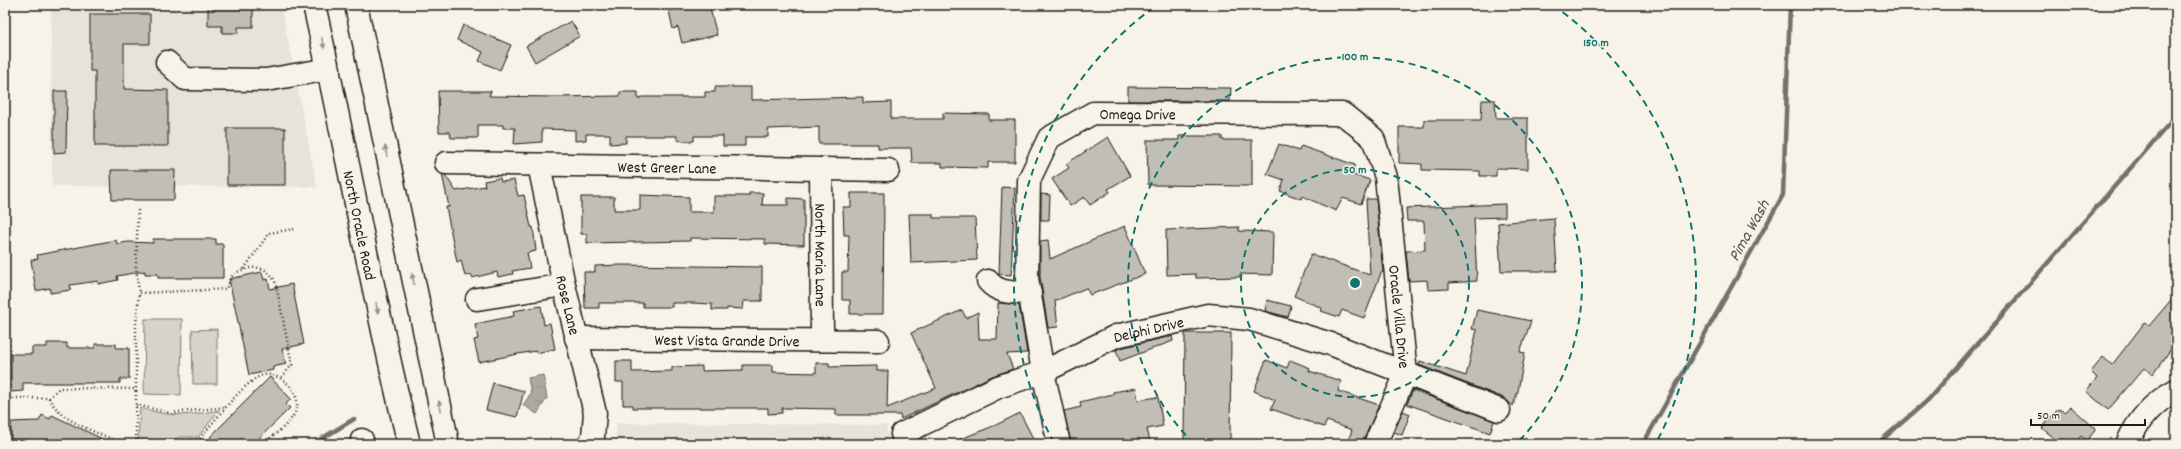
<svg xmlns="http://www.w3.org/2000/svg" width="2181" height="449" font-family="Dekko,sans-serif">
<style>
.built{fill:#e6e3d9}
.grass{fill:#d7d3cb;stroke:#7a7874}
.water{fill:url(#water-ripples);stroke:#72716c}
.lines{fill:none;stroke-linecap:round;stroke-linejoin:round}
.stream{stroke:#72716c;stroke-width:4.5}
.building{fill:#c0beb5;stroke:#1c1c1c}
.minor-casing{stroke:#1c1c1c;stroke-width:25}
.highway-casing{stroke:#1c1c1c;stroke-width:25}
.path{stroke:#1c1c1c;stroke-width:2.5;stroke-dasharray:1 3;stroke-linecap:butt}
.minor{stroke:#f7f3e8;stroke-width:22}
.highway{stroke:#f7f3e8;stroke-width:22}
.oneway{fill:#94928c}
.ring{fill:none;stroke:#0f766e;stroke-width:2;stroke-dasharray:7 5}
.labels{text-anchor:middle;stroke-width:3;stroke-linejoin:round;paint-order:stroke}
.street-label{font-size:16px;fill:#1c1c1c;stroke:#f7f3e8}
.water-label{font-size:17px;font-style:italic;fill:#565452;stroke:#f7f3e8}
.centre{fill:#0f766e;stroke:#f7f3e8;stroke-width:2}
.ring-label{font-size:12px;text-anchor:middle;font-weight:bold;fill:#0f766e;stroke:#f7f3e8;stroke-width:3;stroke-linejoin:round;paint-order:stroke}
</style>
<defs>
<pattern id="water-ripples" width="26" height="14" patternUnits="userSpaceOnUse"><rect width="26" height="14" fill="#aca9a2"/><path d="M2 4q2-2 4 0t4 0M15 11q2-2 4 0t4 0" fill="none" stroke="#8b8983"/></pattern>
</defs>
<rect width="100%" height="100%" fill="#f7f3e8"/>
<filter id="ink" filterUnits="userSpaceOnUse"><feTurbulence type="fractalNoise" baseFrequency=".025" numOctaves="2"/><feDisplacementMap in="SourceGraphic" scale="8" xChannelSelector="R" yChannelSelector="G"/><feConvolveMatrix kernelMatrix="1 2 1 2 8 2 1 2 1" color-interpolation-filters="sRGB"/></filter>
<g filter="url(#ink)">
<path class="built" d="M51 5H281L317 187 52 186Z
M617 423 886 425 890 444H615Z"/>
<path class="grass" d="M145 319H182L181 395 144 394Z
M217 329V384H193L192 330Z
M140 408C171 417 188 416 219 410L198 437H180L163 444H140L138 443Z"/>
<path class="water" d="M543 375 547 398 537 414 523 405 531 393 528 378Z"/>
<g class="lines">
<path class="stream" d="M313 444 354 419
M1643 444 1783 195 1790 5
M1877 444 1928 400 2176 116"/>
</g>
<path class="building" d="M208 5H253V27H238V33H222V26H208Z
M677 5H709L717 35 682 43 678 27 673 29 668 7Z
M90 14H150V44H124V89L168 90V146H95V71H90Z
M571 21 580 36 535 62 526 46Z
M463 25 511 45 500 70 479 61 483 52 457 40Z
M715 87H751V100L863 97V103L891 102V119H943V113L989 114V120H1015V162H988V168L942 167V163H912L911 148H878V144H819V127L768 129V137H745V146H723V136H694V141H683L677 140V136H626V143L610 144V134H586V140L575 141V130L542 129V142L514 144 515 128H503V125H478V138H451L450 132H439L438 91H491L489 96 554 97 620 96V92H638V99L642 97H705V92H715Z
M1128 87 1231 88 1230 101H1128Z
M54 91H67L66 152 54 153Z
M1482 100H1495L1496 118H1528V169L1496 168V176H1480V171L1422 170V164L1399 163V127H1424V120H1481Z
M227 128H285V185H227Z
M1179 136H1222V140H1252V186L1148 185 1147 140H1179Z
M1108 137 1130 176 1108 189 1110 192 1090 205 1084 197 1070 206 1052 179 1069 168 1066 164Z
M1279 144 1299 151 1301 146 1355 165 1351 174 1370 180 1361 204 1343 198 1336 211 1302 196 1301 199 1280 191 1284 180 1267 174Z
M111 170H175L174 200H112Z
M442 174 445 175 456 191 485 186 484 181 500 178 501 182 514 180 518 196 524 195 531 227H533L536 251 527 253 530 268 512 271 513 274 498 277 497 272 472 278V275L465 276 461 260 457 262 446 207H449Z
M1002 187 1015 188 1011 275 999 274Z
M749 193H763L762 205H788V198L804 199V245L765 244V239L690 238V241L587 243V234H581V197H614V210H640V195L689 197V212H714V196H749Z
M851 193H884L883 314H850V300H842V272H848L849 235H844L843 207H851Z
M1041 194 1050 195 1049 220H1041Z
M1366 199H1376L1383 272 1381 273 1364 318 1342 310 1339 317 1321 311 1322 308 1294 296 1311 254 1370 275Z
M1505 204V217L1474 218 1477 281 1449 283V289L1428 290 1427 280 1409 281 1406 251 1425 250 1424 221H1407L1406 208Z
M909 214H933V218H975L977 260 911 263Z
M1554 218 1557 271H1501L1498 223Z
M1125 226 1145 274 1090 295 1086 288 1055 301 1058 327 1048 328 1040 277V241L1048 240 1050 259Z
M1239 227V231L1273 232 1272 275 1240 274V277L1196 278V274L1167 275 1166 230Z
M153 239H216V244H223V278H158V274H145V271L117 276 118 280 98 284V281L70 285 71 290 50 293V288L36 291 31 260 38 259 37 255 116 240 117 244 128 242 153 243Z
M621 265 762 267V301H744L743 309 727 308V310H712V304L692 303H672V307H643V303H599V308H585L584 272H595V266Z
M262 272 264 280 268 279 270 289 292 284 304 344 282 349 286 364 273 367V370L249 375 229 279Z
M2176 294V342L2153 374 2144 368 2108 410 2086 391 2097 378 2091 372 2103 357 2112 365 2145 322 2149 326Z
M1267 300 1291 306 1288 317 1265 311Z
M998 303 1019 305 1027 353 1007 354 1013 369 992 376 901 419 900 415H836V409L782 408V413L768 414V408H633V405H623V382H616V361H632V372L672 371V367L702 366V371L743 370V365H773V372L816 373V363H829V367L877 366V371H888L887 408 936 388 911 333 962 310 966 318 978 312 979 339H997Z
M541 306 544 325 550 323 555 349 536 353V351L518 354 479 362 474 340 478 339 475 324 514 316 513 311Z
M1477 310 1531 321 1520 352 1525 353 1518 391 1513 406 1504 398 1419 365 1420 361 1466 376 1477 330 1472 329Z
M1185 333H1231L1230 444H1184Z
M1172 336 1173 341 1120 361 1116 350 1120 348Z
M47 343H67V348H95V344H116V348H129V379H120V383H23V391L11 392V354H32V347H47Z
M1266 360 1287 368 1290 360 1310 368 1309 371 1341 381 1338 391 1379 405 1362 444H1347L1352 430 1327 421 1324 427 1271 409 1275 400 1254 391Z
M270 377 291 399 286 404 290 408 253 444H217L210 437Z
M493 383 524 391 517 417 486 410Z
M1136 388 1138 400 1158 397 1163 426 1147 429 1150 441 1132 444H1071L1064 411 1081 407 1080 402 1113 394V392Z
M1413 390 1494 421 1490 433 1407 404Z
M2070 406 2096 429 2087 441 2081 436 2075 444H2061L2042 428 2058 409 2065 412Z
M1403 411 1410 414 1402 435 1394 432Z
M1020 413 1036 444H948L996 425Z
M42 415 50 419 52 415 113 444H11V422L39 421Z"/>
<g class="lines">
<g class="minor-casing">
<g id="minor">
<path d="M167 62 185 79 266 80 329 69"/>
<path id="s1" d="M446 163 888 170"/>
<path id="s2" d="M539 165 564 285 595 413 593 437 589 444"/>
<path id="s3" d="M821 169 822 340"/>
<path d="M988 281C999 294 1013 292 1030 293"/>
<path d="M477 299 564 285"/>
<path id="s4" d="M576 338 878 341"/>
<path id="s5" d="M902 434 998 387 1043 372 1116 336 1208 315 1249 319 1331 344 1499 410"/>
<path d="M362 440 363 444"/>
<path id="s6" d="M1059 444 1043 372 1027 278 1029 180 1049 138 1093 113 1343 114 1373 138 1386 177 1406 374 1375 444"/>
<path d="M2127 444C2137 421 2154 402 2176 390"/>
</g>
</g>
<g class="highway-casing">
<g id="highway">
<path id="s7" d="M314 5C347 151 373 299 409 444"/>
<path d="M356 5 448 444"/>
</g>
</g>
<path class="path" d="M138 210 136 267 139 293
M244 269 269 233 294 229
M5 398H49C61 423 100 433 124 444H133
M49 398 59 388 137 389
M136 405 171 413 227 407
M136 444V324L139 293 226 289 233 274C250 266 267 262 276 284L292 365 281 378
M173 444 182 440 199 439C214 422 239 388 258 377 276 367 303 391 296 410 291 424 274 435 262 444"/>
<use href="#minor" class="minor"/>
<use href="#highway" class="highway"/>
</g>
<defs><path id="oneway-solid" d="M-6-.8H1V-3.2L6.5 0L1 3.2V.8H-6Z"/></defs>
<g class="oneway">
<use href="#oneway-solid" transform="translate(323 43) rotate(78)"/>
<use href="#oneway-solid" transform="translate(386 151) rotate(-102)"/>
<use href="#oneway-solid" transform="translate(413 279) rotate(-102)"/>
<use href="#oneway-solid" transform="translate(377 308) rotate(79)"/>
<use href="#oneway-solid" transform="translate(440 406) rotate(-102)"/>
</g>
</g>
<g class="ring">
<circle cx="1355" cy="283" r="114"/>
<path d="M1194 444A227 227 0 1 1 1516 444"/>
<path d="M1054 443A341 341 0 0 1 1157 5M1553 5A341 341 0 0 1 1656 443"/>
</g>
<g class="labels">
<g class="street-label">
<text dy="6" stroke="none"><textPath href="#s6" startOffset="409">Omega Drive</textPath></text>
<text dy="6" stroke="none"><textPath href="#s1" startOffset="221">West Greer Lane</textPath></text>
<text dy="6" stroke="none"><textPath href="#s7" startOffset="225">North Oracle Road</textPath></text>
<text dy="6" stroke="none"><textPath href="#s3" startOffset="86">North Maria Lane</textPath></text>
<text dy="6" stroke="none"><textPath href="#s2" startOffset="143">Rose Lane</textPath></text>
<text dy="6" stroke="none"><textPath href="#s6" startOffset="834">Oracle Villa Drive</textPath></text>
<text dy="6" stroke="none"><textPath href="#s5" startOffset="269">Delphi Drive</textPath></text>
<text dy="6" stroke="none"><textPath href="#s4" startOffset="151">West Vista Grande Drive</textPath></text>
</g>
<g class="water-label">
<text transform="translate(1748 230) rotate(-61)" y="6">Pima Wash</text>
</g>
</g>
<circle cx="1355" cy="283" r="6" class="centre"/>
<g class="ring-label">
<text x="1596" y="46">150 m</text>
<text x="1355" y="60">100 m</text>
<text x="1355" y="173">50 m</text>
</g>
<rect width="2181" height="449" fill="none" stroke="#f7f3e8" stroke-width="20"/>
<rect x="10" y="10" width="2161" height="429" fill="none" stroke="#1c1c1c" stroke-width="1.5" filter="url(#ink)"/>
<path d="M2031 419v6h114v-6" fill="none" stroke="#1c1c1c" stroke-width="2"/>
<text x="2037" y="419" font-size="12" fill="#1c1c1c" stroke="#f7f3e8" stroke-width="3" paint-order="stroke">50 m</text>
</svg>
